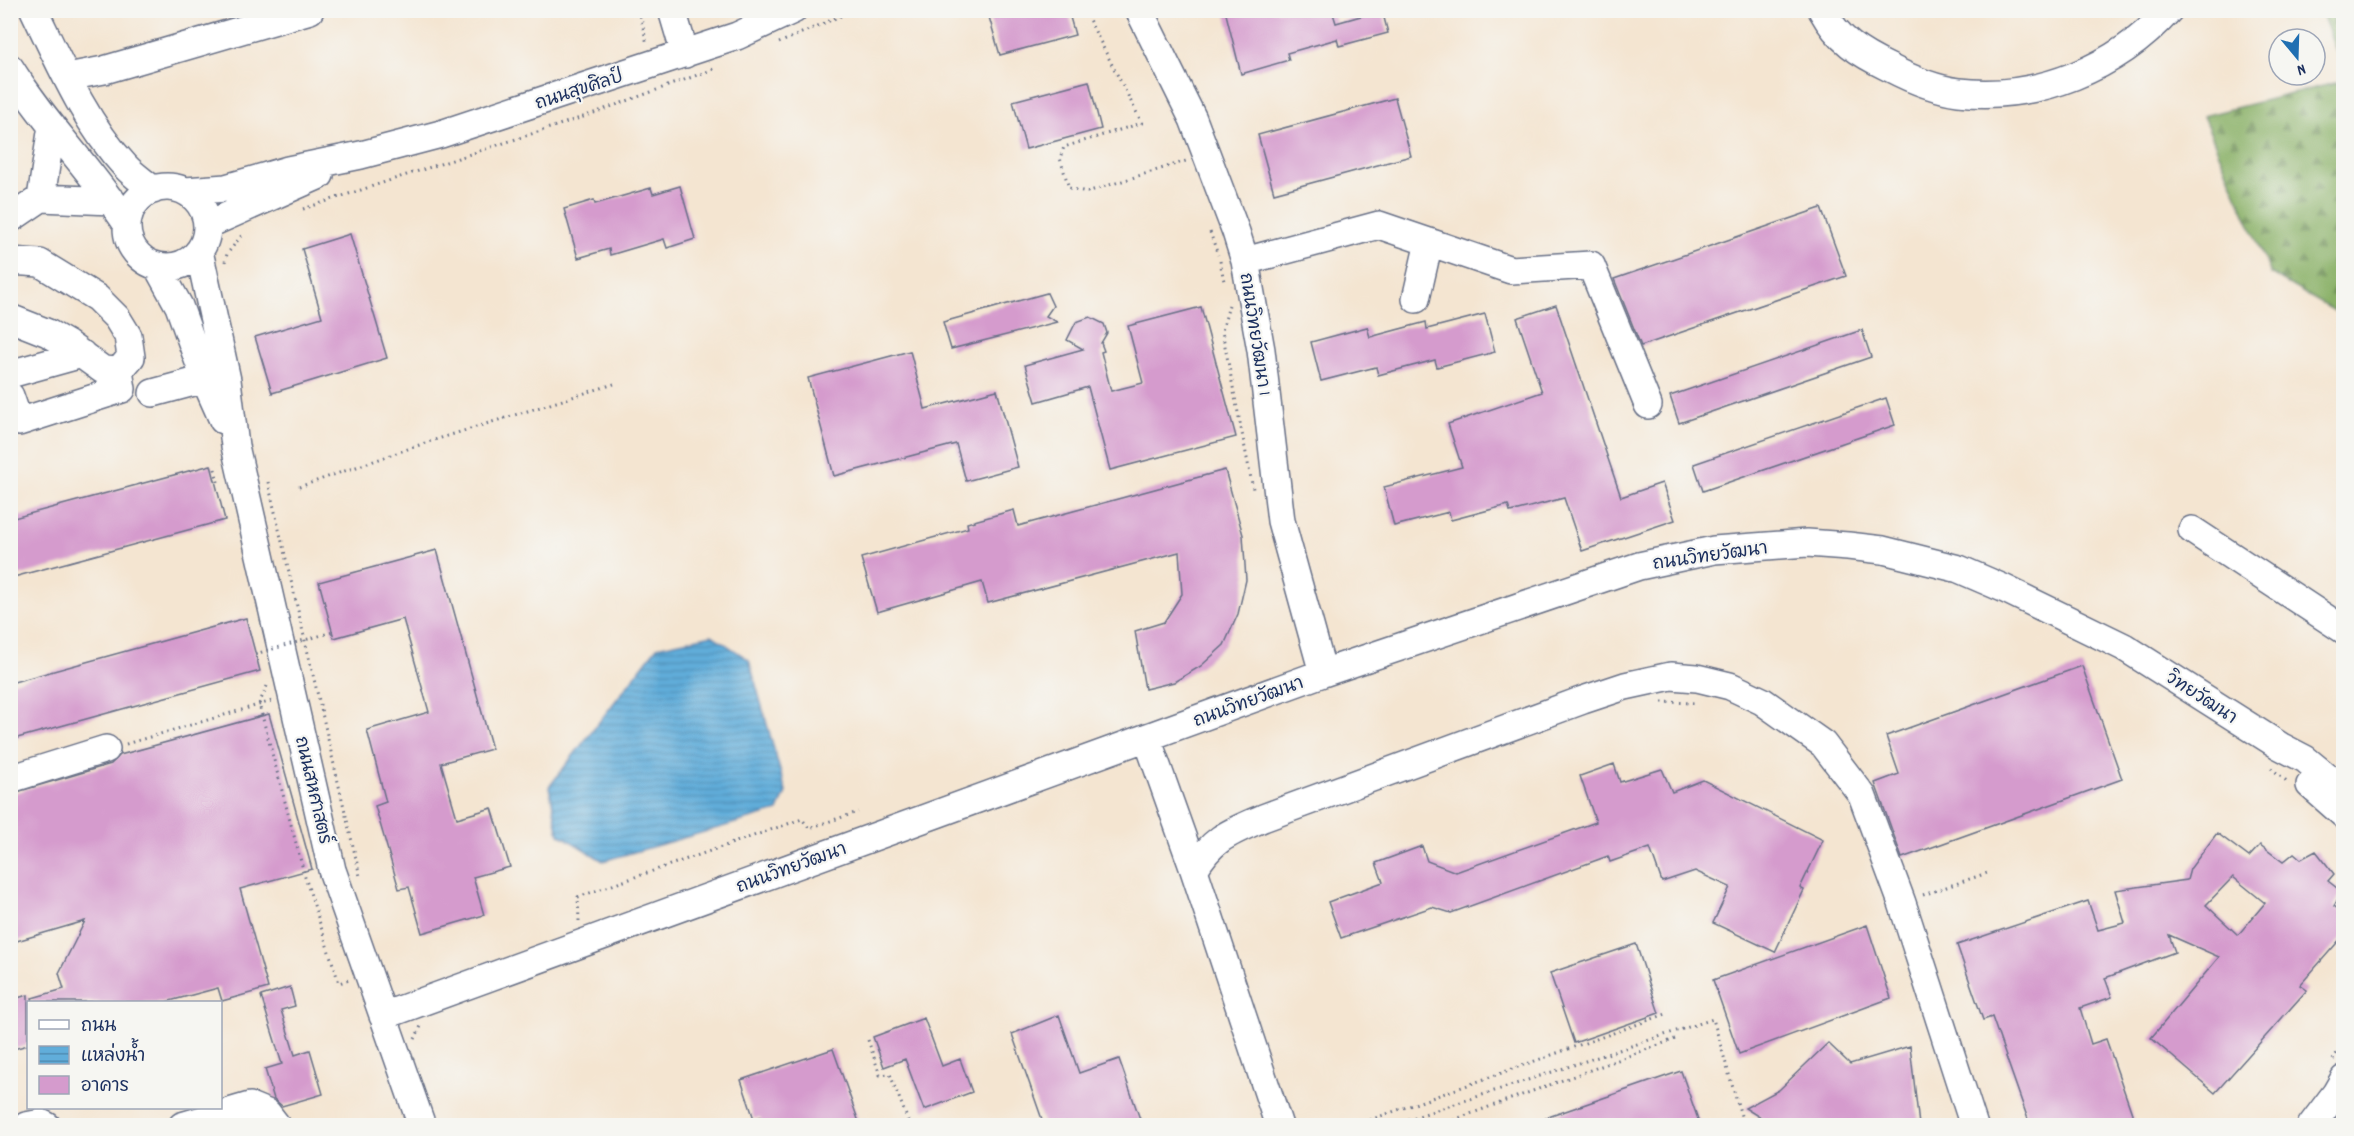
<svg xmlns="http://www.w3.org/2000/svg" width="2354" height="1136" font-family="Dekko,'Playpen Sans Thai',sans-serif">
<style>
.forest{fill:url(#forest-firs);stroke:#527062;stroke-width:1.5}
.water{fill:url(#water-rules);stroke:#3e6e9c;stroke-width:1.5}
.building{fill:#d59bcd;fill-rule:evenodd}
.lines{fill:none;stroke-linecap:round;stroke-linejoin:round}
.minor-casing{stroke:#676f86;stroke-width:30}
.path{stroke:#676f86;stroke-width:3;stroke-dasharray:1.5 4.5;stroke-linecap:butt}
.minor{stroke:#fff;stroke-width:27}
.path-bridge{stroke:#676f86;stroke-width:3;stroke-dasharray:1.5 4.5;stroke-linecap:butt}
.labels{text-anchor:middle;stroke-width:4.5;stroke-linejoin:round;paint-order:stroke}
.street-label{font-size:18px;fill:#1b2f5e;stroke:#f6f6f2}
</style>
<defs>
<pattern id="forest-firs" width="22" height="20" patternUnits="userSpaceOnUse" patternTransform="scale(1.5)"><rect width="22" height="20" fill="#8ab167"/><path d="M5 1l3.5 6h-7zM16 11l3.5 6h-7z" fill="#709058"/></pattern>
<pattern id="water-rules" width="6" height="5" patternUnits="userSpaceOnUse" patternTransform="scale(1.5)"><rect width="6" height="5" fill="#61adda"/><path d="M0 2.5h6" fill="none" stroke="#4f8db4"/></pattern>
</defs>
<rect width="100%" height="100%" fill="#f6f6f2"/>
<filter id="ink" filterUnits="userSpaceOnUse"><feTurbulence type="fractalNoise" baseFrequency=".0167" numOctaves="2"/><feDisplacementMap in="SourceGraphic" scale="12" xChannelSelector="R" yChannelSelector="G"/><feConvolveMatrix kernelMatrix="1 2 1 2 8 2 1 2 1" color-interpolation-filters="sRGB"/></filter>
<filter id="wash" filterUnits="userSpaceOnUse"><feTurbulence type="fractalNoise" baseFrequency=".008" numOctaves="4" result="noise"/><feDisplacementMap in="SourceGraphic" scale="24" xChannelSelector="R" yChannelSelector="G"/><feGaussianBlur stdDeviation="1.35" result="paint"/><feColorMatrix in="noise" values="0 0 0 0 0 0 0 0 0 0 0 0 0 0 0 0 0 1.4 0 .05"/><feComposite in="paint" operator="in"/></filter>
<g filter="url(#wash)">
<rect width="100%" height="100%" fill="#f4e5d1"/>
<path class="forest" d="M2321 11H2343V69Z
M2343 81H2344L2343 316 2271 274 2203 116Z"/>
<path class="water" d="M712 635 749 660 786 792 778 811 603 861 559 834 549 787 657 647Z"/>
<g id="blocks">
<path class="building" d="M987 10H1068L1075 35 1000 55Z
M1225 10H1332L1336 23 1382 10 1388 33 1339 46 1337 39 1287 53 1289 60 1241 74Z
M1089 81 1101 129 1026 149 1013 101Z
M1395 98 1411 156 1274 193 1258 135Z
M680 186 695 239 667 248 664 239 610 255 609 249 578 258 564 209 594 200 595 204 651 188 653 194Z
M1821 208 1846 276 1641 346 1614 279Z
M350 234 387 358 272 393 255 337 322 317 302 249Z
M1047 293 1053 306 1046 316 1057 322 951 349 943 322Z
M1556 305 1621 497 1662 483 1675 520 1582 551 1564 498 1510 512 1508 505 1451 520 1449 512 1394 526 1384 487 1462 467 1448 424 1542 392 1517 318Z
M1201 307 1236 437 1110 470 1088 387 1036 402 1025 365 1083 349 1067 340 1076 322 1090 317 1104 324 1107 333 1101 343 1104 351 1101 352 1111 391 1143 383 1128 326Z
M1485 314 1495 352 1437 367 1435 360 1378 375 1376 367 1321 381 1311 342 1367 327 1370 337 1426 322 1427 329Z
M1862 330 1871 357 1679 423 1670 396Z
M910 351 925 409 997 390 1018 467 966 481 956 444 834 476 808 378Z
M1886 398 1895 425 1703 491 1694 464Z
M211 465 225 520 10 578V519Z
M1225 470 1243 535 1246 580 1238 614 1224 645 1201 666 1174 682 1145 689 1135 631 1164 622 1182 594 1179 552 988 603 982 582 877 612 861 558 968 528 967 523 1014 510 1018 526Z
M437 550 492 749 441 763 457 818 492 808 510 867 473 877 484 915 422 933 409 887 399 889 375 806 386 802 367 730 429 712 403 619 334 638 319 582Z
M246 618 260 671 10 740V683Z
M2082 666 2122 779 1902 858 1875 783 1899 774 1886 736Z
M269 714 312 869 240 889 268 988 222 1001 218 988 166 1002H33L32 998 64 989 59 973 85 921 10 943V794L111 764 120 755Z
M1614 764 1620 782 1662 769 1672 792 1703 780 1823 840 1800 888 1804 890 1775 952 1713 923 1730 887 1695 871 1662 882 1650 848 1610 862 1608 856 1451 913 1432 907 1341 938 1328 902 1383 882 1376 863 1422 846 1427 861 1456 872 1596 822 1580 776Z
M2217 833 2249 857 2260 845 2283 862 2294 853 2301 859 2316 851 2334 874 2328 881 2342 892 2334 906 2343 913V936L2300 985 2307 990 2215 1093 2151 1038 2219 957 2169 935 2175 952 2105 978 2112 997 2080 1008 2091 1044 2106 1039 2136 1125H2030L1992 1017 1983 1020 1957 945 2088 901 2098 930 2125 923 2115 890 2187 880 2190 869ZM2233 877 2265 903 2238 935 2206 905Z
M1867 925 1891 998 1739 1054 1713 980Z
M1636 944 1659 1013 1574 1043 1550 973Z
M290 987 295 1006 281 1010 295 1055 310 1050 323 1094 282 1106 274 1099 265 1069 282 1064 261 996Z
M28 995V1045L10 1050V1000Z
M1059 1015 1079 1073 1119 1059 1141 1122 1130 1125H1044L1012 1034Z
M924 1018 942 1066 960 1059 972 1092 924 1110 905 1059 884 1067 873 1037Z
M1828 1043 1850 1064 1910 1046 1919 1125H1772L1745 1108 1779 1090Z
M833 1049 860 1125H762L760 1117 754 1119 741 1080Z
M1681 1071 1700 1125H1532L1531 1123Z"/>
</g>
</g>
<g filter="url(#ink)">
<use href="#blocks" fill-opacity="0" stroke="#676f86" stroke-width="1.5"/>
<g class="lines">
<g class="minor-casing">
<path id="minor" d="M34 10C59 62 85 123 125 166 133 175 144 182 153 190
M672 10 685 54
M1139 10 1193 119 1236 232 1245 261 1261 350 1281 521 1323 673
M1822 10C1839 41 1859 53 1890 68 1911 79 1935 89 1959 92 2037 101 2117 68 2169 10
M10 68C45 124 91 169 127 224
M67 77 104 70 310 10
M127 227a40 40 0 1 1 80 0a40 40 0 1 1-80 0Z
M185 191 226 188 288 170 361 155 441 134 737 36 793 10
M41 198 52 126
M10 219 41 198 112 201
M207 225 320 175
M199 251 227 380 235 446 332 870 422 1126
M10 261 40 263 97 298 117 318 128 336 131 357 119 371 103 370 67 344 48 333 10 318
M1245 261 1379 225 1511 270 1591 265 1648 405
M157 266 179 306 206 382 223 420
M1416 299 1429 242
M10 374 82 354
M153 393 205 379
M10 396 19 422 122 389 119 371
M2192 530 2344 630
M1147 738 1194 870 1279 1126
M10 779 106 749
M2310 785 2344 815
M1194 870C1212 838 1231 832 1263 818L1583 700 1625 686 1671 676 1697 678 1730 686 1762 701 1823 744 1862 795 1902 903 1974 1126
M383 1016 1323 673 1639 566 1714 550 1807 543 1848 546 1883 550 1959 569 2003 588 2124 647 2280 746 2305 759 2344 791
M26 1126 41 1123 47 1126
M182 1126 250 1106 267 1113 277 1126
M2311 1126 2336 1093 2344 1079"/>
</g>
<path class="path" d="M639 10 647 44
M1084 10 1142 123 1064 147 1060 158 1069 188 1087 192 1186 161
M779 43 854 10
M303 209 583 117 714 69
M1210 232 1218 255
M1220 261 1224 281
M225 262 227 254 242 235
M1229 305 1222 331 1253 489
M215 469 218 482
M268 482 360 876
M299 487 428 442 614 384
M267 686 259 704 305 877 339 983 349 980
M1662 702 1698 703
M126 744 272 701
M2271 768 2289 783
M1923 895 1990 872
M579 921 578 897 802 819 809 828 858 812
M415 1039 421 1026
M868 1040 880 1075 890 1074 910 1126
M2333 1060 2344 1041
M1391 1125 1713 1019 1744 1126
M728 1126 742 1121
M1353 1126 1669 1013
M1437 1126 1675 1039"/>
<use href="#minor" class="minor"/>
<path class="path-bridge" d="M255 654 333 632"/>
</g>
</g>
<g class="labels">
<g class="street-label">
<text transform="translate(579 89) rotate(-18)" y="6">ถนนสุขศิลป์</text>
<text transform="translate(1256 334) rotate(81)" y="6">ถนนวิทยวัฒนา 1</text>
<text transform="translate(1710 555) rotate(-8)" y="6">ถนนวิทยวัฒนา</text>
<text transform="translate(2202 697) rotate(33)" y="6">วิทยวัฒนา</text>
<text transform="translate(1248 701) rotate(-20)" y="6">ถนนวิทยวัฒนา</text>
<text transform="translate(314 790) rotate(77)" y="6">ถนนสหศาสตร์</text>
<text transform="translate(791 867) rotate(-20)" y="6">ถนนวิทยวัฒนา</text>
</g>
</g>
<rect width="2354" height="1136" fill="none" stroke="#f6f6f2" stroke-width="36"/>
<rect x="27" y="1001" width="195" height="108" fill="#f6f6f2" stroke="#9ea6b7" stroke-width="1.5"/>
<rect x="39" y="1020" width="30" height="9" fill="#ffffff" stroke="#9ea6b7" stroke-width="1.5"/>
<text x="81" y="1031" font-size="18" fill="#1b2f5e">ถนน</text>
<rect x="39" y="1046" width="30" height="18" fill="url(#water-rules)" stroke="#9ea6b7" stroke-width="1.5"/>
<text x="81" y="1061" font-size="18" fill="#1b2f5e">แหล่งน้ำ</text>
<rect x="39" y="1076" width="30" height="18" fill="#d59bcd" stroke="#9ea6b7" stroke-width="1.5"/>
<text x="81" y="1091" font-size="18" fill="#1b2f5e">อาคาร</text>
<g transform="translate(2297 57) rotate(161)"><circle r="28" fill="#f6f6f2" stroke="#9ea6b7" stroke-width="1.5"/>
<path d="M0-4.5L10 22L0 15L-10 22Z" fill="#1f6fb2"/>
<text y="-9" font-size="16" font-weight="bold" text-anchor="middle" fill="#1b2f5e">N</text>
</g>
</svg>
